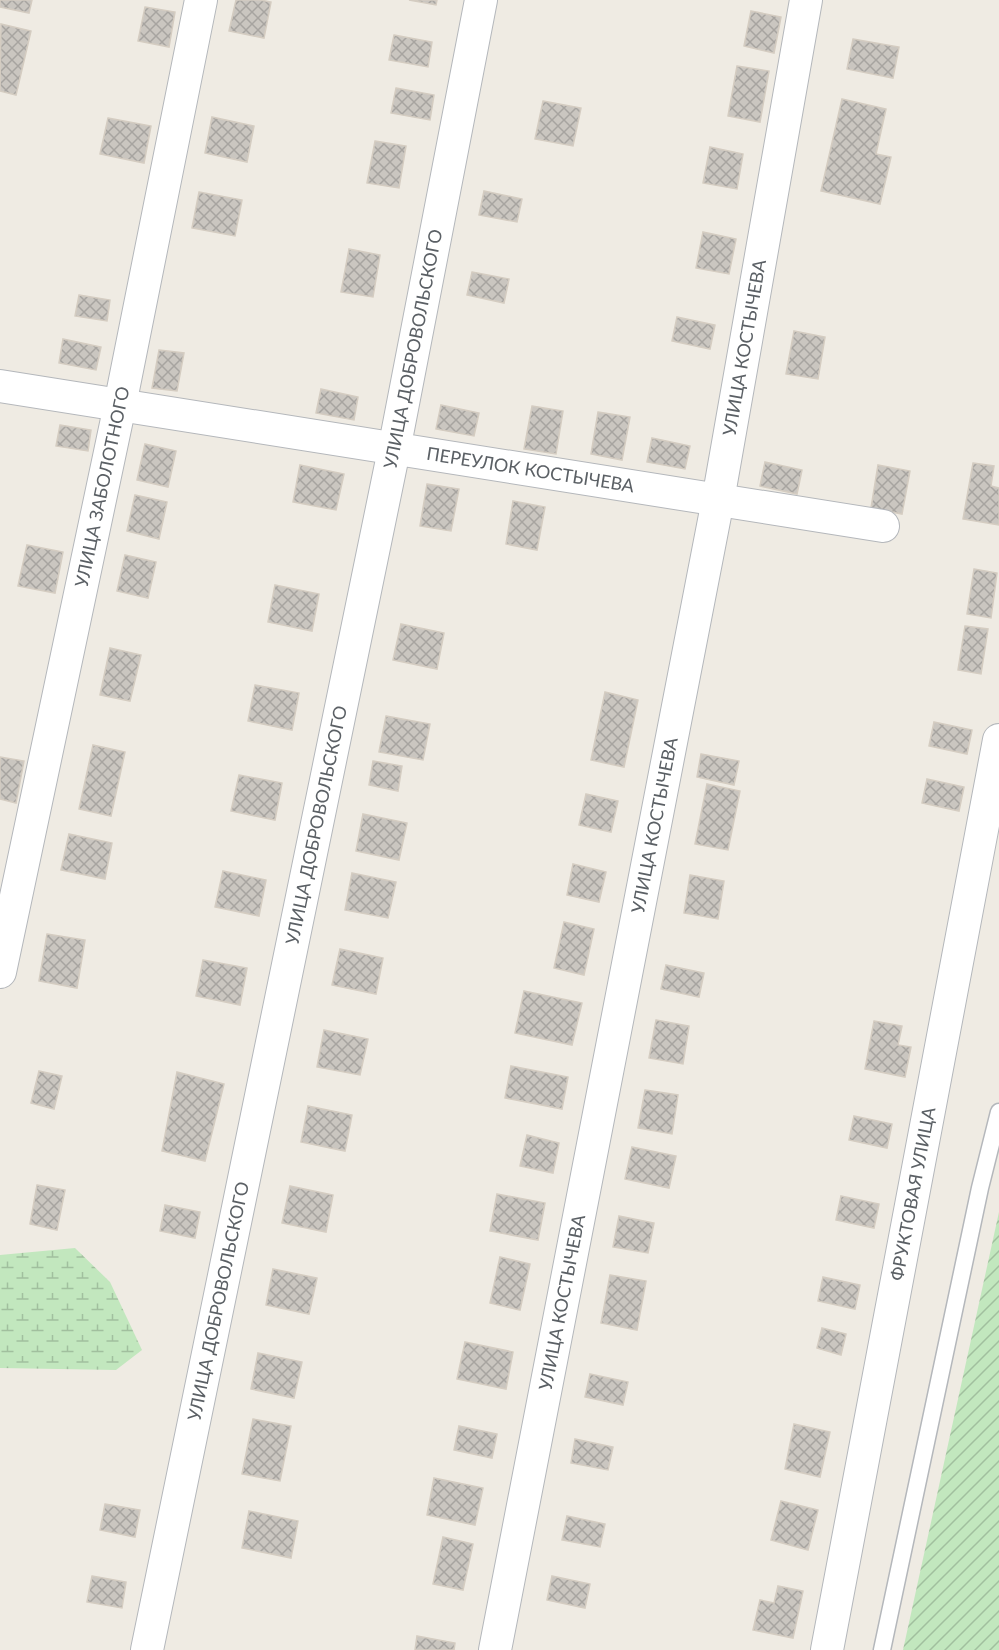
<svg xmlns="http://www.w3.org/2000/svg" width="999" height="1650" font-family="Lato,sans-serif">
<style>
.wetland{fill:url(#wetland-marsh)}
.garden{fill:url(#garden-furrows)}
.building{fill:url(#building-cross-hatch);stroke:#d4ccc1;stroke-width:1.5}
.lines{fill:none;stroke-linecap:round;stroke-linejoin:round}
.service-casing{stroke:#b4b7bb;stroke-width:19}
.minor-casing{stroke:#b4b7bb;stroke-width:34}
.service{stroke:#fff;stroke-width:16}
.minor{stroke:#fff;stroke-width:32}
.labels{text-anchor:middle;stroke-width:5;stroke-linejoin:round;paint-order:stroke}
.street-label{font-size:18px;fill:#5b6065;stroke:#fff}
</style>
<defs>
<pattern id="wetland-marsh" width="20" height="14" patternUnits="userSpaceOnUse" patternTransform="scale(1.5)"><rect width="20" height="14" fill="#c2e7be"/><path d="M1 5h8M5 5V1M11 12h8M15 12V8" fill="none" stroke="#a1bf9e"/></pattern>
<pattern id="garden-furrows" width="10" height="10" patternUnits="userSpaceOnUse" patternTransform="scale(1.5)"><rect width="10" height="10" fill="#c2e7be"/><path d="M-1 1l2-2M0 10L10 0M9 11l2-2" fill="none" stroke="#a1bf9e"/></pattern>
<pattern id="building-cross-hatch" width="8" height="8" patternUnits="userSpaceOnUse" patternTransform="scale(1.5)"><rect width="8" height="8" fill="#cac6c0"/><path d="M0 0l8 8M0 8l8-8" fill="none" stroke="#a7a4a0"/></pattern>
</defs>
<rect width="100%" height="100%" fill="#efebe3"/>
<path class="wetland" d="M75 1248 110 1282 142 1350 116 1370 0 1368V1255Z"/>
<path class="garden" d="M999 1212V1650H903Z"/>
<path class="building" d="M0 0H32L29 13 0 7Z
M236 0H260L271 2 264 38 229 31Z
M409 0H437L436 5Z
M145 7 175 12 169 47 138 41Z
M751 11 781 17 774 53 744 46Z
M1 24 31 31 16 95 0 91Z
M394 35 432 42 428 67 389 60Z
M853 39 899 47 893 78 847 69Z
M737 66 769 71 760 122 728 116Z
M396 88 434 95 430 120 391 113Z
M842 99 886 109 876 154 891 157 880 204 821 191Z
M543 101 581 108 573 146 535 139Z
M212 117 254 126 247 162 205 153Z
M108 118 151 126 144 163 100 154Z
M375 141 406 146 399 188 367 183Z
M710 147 743 154 737 189 703 183Z
M484 191 522 199 517 222 479 215Z
M199 192 242 200 235 236 192 228Z
M703 232 736 239 729 274 696 268Z
M349 249 380 255 373 297 341 292Z
M472 272 509 279 504 303 467 295Z
M79 295 110 300 107 321 75 316Z
M677 317 715 325 710 349 672 341Z
M794 331 825 337 818 379 786 374Z
M63 339 101 347 96 370 59 363Z
M159 350 184 353 177 391 152 388Z
M321 389 358 397 354 420 316 413Z
M441 405 479 413 474 436 436 429Z
M532 406 563 411 556 454 524 449Z
M598 412 630 417 622 460 591 454Z
M60 425 91 430 88 451 56 446Z
M652 438 690 446 685 469 647 462Z
M145 444 176 451 168 487 137 480Z
M765 462 802 470 797 494 760 486Z
M973 463 994 466 991 486 999 488V525L963 519Z
M300 465 344 474 336 510 293 502Z
M878 465 910 471 902 514 871 508Z
M427 484 459 489 451 531 420 526Z
M135 495 167 502 159 539 127 531Z
M513 501 545 507 537 550 506 544Z
M27 545 63 552 55 593 18 586Z
M125 555 156 562 148 598 117 591Z
M974 569 997 573 991 618 967 614Z
M275 585 319 594 312 631 268 622Z
M401 624 444 633 437 669 393 660Z
M965 626 988 629 981 674 958 670Z
M110 648 141 655 130 701 100 695Z
M255 685 299 693 292 730 248 721Z
M605 692 638 700 624 767 591 760Z
M386 716 430 724 423 760 379 752Z
M934 722 972 730 967 754 929 746Z
M93 745 125 752 111 816 79 809Z
M701 754 739 761 734 785 697 777Z
M0 757 24 761 16 803 0 799Z
M373 761 402 766 398 791 369 785Z
M239 775 282 783 275 820 231 811Z
M927 779 964 787 959 811 922 803Z
M707 784 740 791 728 850 695 844Z
M586 794 618 801 611 832 579 825Z
M363 814 407 823 399 860 356 851Z
M69 834 112 843 105 879 61 870Z
M573 864 606 872 599 902 567 895Z
M223 871 266 880 259 916 215 907Z
M352 873 396 882 388 918 345 910Z
M690 875 724 881 718 919 684 913Z
M564 922 594 929 584 975 554 968Z
M47 934 85 940 77 988 39 981Z
M340 949 383 958 376 994 332 985Z
M203 960 247 968 240 1005 196 996Z
M666 965 704 973 699 997 661 989Z
M524 991 582 1003 572 1045 515 1033Z
M656 1020 689 1026 683 1064 649 1058Z
M874 1021 902 1026 898 1045 911 1047 905 1077 865 1069Z
M324 1030 368 1039 360 1075 317 1067Z
M511 1066 568 1077 562 1109 505 1098Z
M39 1071 62 1076 54 1109 31 1103Z
M177 1072 224 1084 205 1161 162 1151Z
M645 1090 678 1095 672 1134 638 1128Z
M308 1106 352 1115 345 1151 301 1142Z
M854 1116 892 1124 887 1148 849 1140Z
M527 1135 559 1143 553 1173 520 1166Z
M632 1147 676 1156 669 1188 625 1179Z
M37 1185 65 1190 57 1230 30 1224Z
M290 1186 333 1195 326 1232 282 1223Z
M497 1194 545 1203 538 1240 490 1231Z
M841 1196 879 1204 874 1228 836 1220Z
M165 1205 200 1212 195 1238 160 1231Z
M619 1216 654 1223 648 1253 613 1247Z
M500 1257 530 1264 520 1310 490 1303Z
M273 1269 317 1278 309 1314 266 1305Z
M610 1275 646 1281 637 1330 601 1323Z
M823 1277 860 1285 855 1309 818 1301Z
M822 1328 846 1334 841 1355 817 1348Z
M465 1342 513 1352 506 1389 457 1379Z
M258 1353 302 1362 294 1398 251 1389Z
M590 1374 628 1382 623 1405 585 1397Z
M253 1419 291 1426 280 1481 242 1474Z
M794 1424 830 1432 820 1477 785 1469Z
M459 1426 497 1434 492 1458 454 1450Z
M575 1439 613 1447 608 1470 571 1463Z
M434 1478 483 1488 475 1525 427 1515Z
M781 1501 818 1510 808 1550 771 1540Z
M105 1504 140 1510 135 1537 100 1530Z
M249 1511 298 1521 291 1558 242 1548Z
M567 1516 605 1524 600 1547 562 1540Z
M443 1537 473 1544 463 1590 433 1584Z
M92 1576 126 1582 122 1608 87 1602Z
M552 1576 590 1584 585 1608 547 1600Z
M778 1586 803 1591 793 1638 753 1630 760 1600 774 1603Z
M417 1636 455 1643 454 1650H415Z"/>
<g class="lines">
<g class="service-casing">
<path id="service" d="M882 1650 980 1188 999 1112"/>
</g>
<g class="minor-casing">
<g id="minor">
<path id="s1" d="M0 386 883 526"/>
<path id="s2" d="M0 972 120 405 201 0"/>
<path id="s3" d="M147 1650 394 450 481 0"/>
<path id="s4" d="M495 1650 718 500 806 0"/>
<path id="s5" d="M827 1650 999 740"/>
</g>
</g>
<use href="#service" class="service"/>
<use href="#minor" class="minor"/>
</g>
<g class="labels">
<g class="street-label">
<text dy="6" stroke="none"><textPath href="#s4" startOffset="1326">УЛИЦА КОСТЫЧЕВА</textPath></text>
<text dy="6" stroke="none"><textPath href="#s3" startOffset="1328">УЛИЦА ДОБРОВОЛЬСКОГО</textPath></text>
<text dy="6" stroke="none"><textPath href="#s1" startOffset="537">ПЕРЕУЛОК КОСТЫЧЕВА</textPath></text>
<text dy="6" stroke="none"><textPath href="#s2" startOffset="496">УЛИЦА ЗАБОЛОТНОГО</textPath></text>
<text dy="6" stroke="none"><textPath href="#s3" startOffset="842">УЛИЦА ДОБРОВОЛЬСКОГО</textPath></text>
<text dy="6" stroke="none"><textPath href="#s4" startOffset="840">УЛИЦА КОСТЫЧЕВА</textPath></text>
<text dy="6" stroke="none"><textPath href="#s5" startOffset="464">ФРУКТОВАЯ УЛИЦА</textPath></text>
<text dy="6" stroke="none"><textPath href="#s3" startOffset="356">УЛИЦА ДОБРОВОЛЬСКОГО</textPath></text>
<text dy="6" stroke="none"><textPath href="#s4" startOffset="354">УЛИЦА КОСТЫЧЕВА</textPath></text>
</g>
</g>
</svg>
